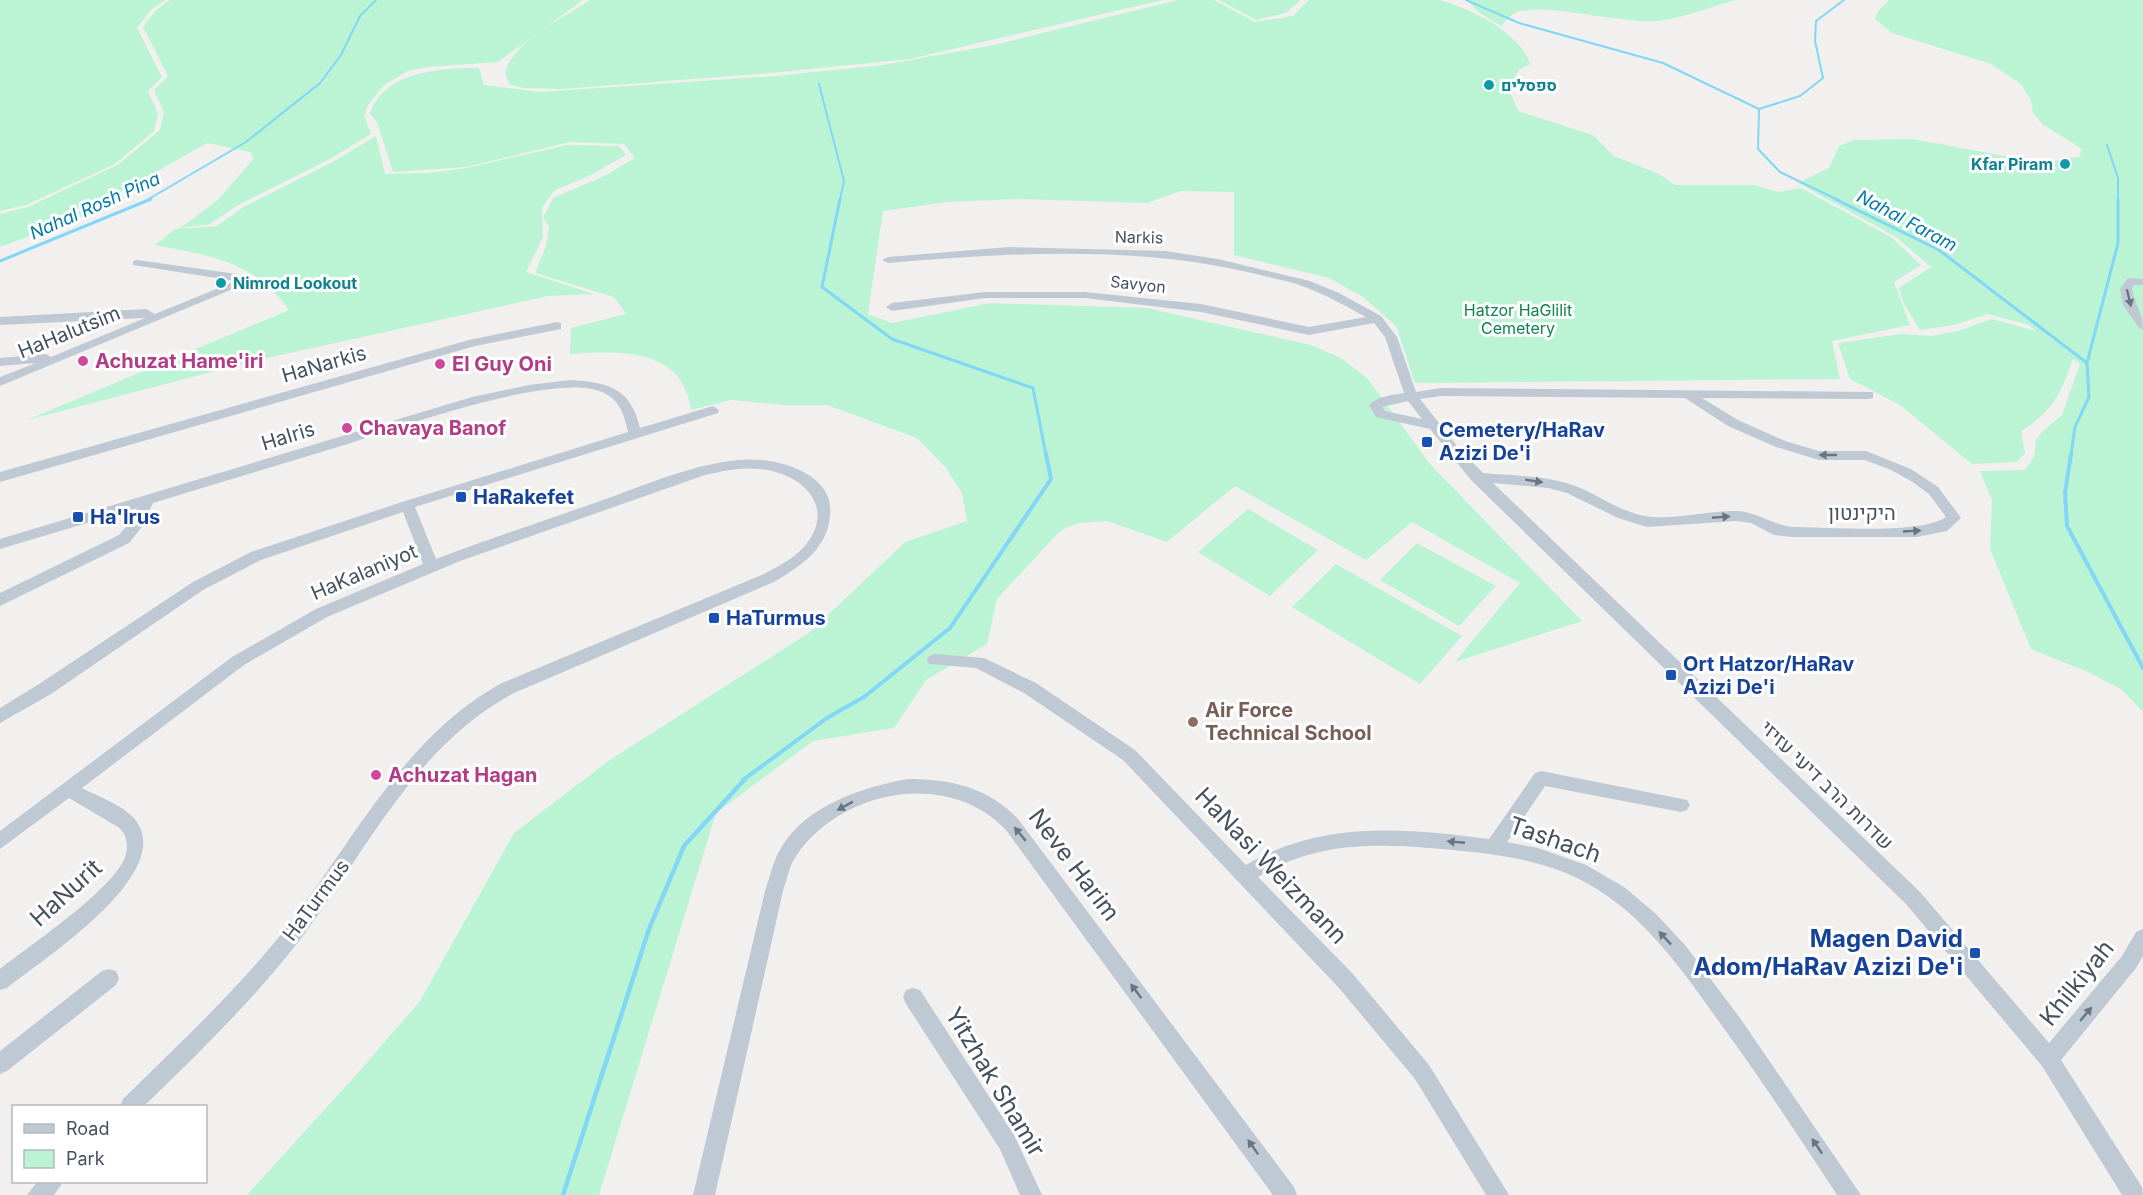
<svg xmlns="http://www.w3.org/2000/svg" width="2143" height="1195" font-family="Inter,Heebo,sans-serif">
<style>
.green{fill:#baf4d4}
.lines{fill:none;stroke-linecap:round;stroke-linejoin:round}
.stream-far3{stroke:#82d6f6;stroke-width:2}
.stream-far2{stroke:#82d6f6;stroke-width:3}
.stream-far1{stroke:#82d6f6;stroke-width:4}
.stream{stroke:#82d6f6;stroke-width:4.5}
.minor{fill:#bfc9d3;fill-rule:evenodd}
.oneway{fill:#6a7582}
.culture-dot{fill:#0f9aa8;stroke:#fff;stroke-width:2}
.hotel-dot{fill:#d1479c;stroke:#fff;stroke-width:2}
.transit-dot{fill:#1a4fb4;stroke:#fff;stroke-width:2}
.education-dot{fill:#8d6e63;stroke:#fff;stroke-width:2}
.labels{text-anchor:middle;stroke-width:6;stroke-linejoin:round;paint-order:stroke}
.far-culture-label{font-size:16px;font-weight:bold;fill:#0d838f;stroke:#fff;text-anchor:start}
.far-street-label{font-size:16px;fill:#45515f;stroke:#fff}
.far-park-label{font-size:16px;fill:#0d8450;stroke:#fff}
.far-water-label{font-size:18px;font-style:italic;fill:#027aa7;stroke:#fff}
.street-label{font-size:20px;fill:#45515f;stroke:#fff}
.hotel-label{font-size:20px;font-weight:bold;fill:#b23c85;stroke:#fff;text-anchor:start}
.transit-label{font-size:20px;font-weight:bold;fill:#164399;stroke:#fff;text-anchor:start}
.education-label{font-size:20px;font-weight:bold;fill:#785e54;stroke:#fff;text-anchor:start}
.near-street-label{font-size:24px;fill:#45515f;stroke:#fff}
.near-transit-label{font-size:24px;font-weight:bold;fill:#164399;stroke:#fff;text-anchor:end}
</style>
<rect width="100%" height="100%" fill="#f2f0ef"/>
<path class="green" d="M0 0H165L151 10 137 28 162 77 148 91 158 114 154 131 115 164 26 205 0 211Z
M170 0H583L498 62 428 67 408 71 384 85 368 105 364 115 371 134 328 160 238 205 210 224 180 228 218 200 254 158 250 152 207 143 113 196 68 213 84 210 91 213 0 247V214L28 207 119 164 160 130 164 113 154 90 168 76 143 27 156 10Z
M590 0H1163L910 59 771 73 562 89 523 88 509 84 505 72C516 38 563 19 590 0Z
M1178 0H1214L1255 22 1293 16 1309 0H1440C1471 9 1520 32 1530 64L1519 70 1509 89 1518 111 1593 135 1614 156 1659 174 1675 185H1754L1778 192 1801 188 1891 237 1921 265 1894 282 1910 325 1832 341 1840 379 1415 383 1396 326 1363 297 1329 278 1234 255V192L1181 191 1147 203 1018 199 948 202 883 211 868 314 892 323 990 303 1147 308 1311 345 1341 358 1368 379 1429 463 1582 621 1455 662 1520 583 1412 522 1366 560 1235 486 1167 542 1107 521 1079 523 1061 530 997 599 987 644 926 680 894 728 813 741 716 813 599 1195H247L357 1074 420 1001 514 833 607 762 810 632 905 542 967 521 962 493 946 468 917 438 827 405H784L731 400 691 410C683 347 618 351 570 354L571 328 626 314 614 297 535 273 546 246 549 227 543 218 553 198 604 176 635 158 624 144 570 142 466 167 393 172 377 122 370 114C383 71 442 68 479 68L484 85 540 92 775 76 883 65 994 45Z
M1219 0H1301L1286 13 1256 20Z
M1467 0H1736C1710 7 1684 18 1656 21 1624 24 1536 1 1515 13 1510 16 1505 22 1501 26L1477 11Z
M1889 0H2143V712L2121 689 2088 672 2031 649 1990 549 1992 500 1980 471 2025 470 2034 457 2036 440 2041 433 2062 415 2080 364 2073 359C2061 394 2053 411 2021 431L2025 453 2016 462 1972 464 1900 405 1850 379 1838 343 1901 334 1931 336 1958 331 1992 319 2036 331 2029 325 1988 314 1954 325 1920 330 1903 302 1899 288 1931 267 1896 237 1798 183 1829 168 1839 146 1854 140 1912 139 2043 163 2079 157 2082 149 2042 124 2033 113 2031 101 2022 85 1991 64 1892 33 1875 19 1878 11Z
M376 136 385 174 429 173 467 168 567 145 619 146 626 155 591 175 555 190 542 207 543 237 526 272 594 294 548 296 258 360 27 420 289 310C253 260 211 256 155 245L175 229 217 226 242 208 336 160Z
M1248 509 1318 550 1270 596 1198 552Z
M1417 543 1496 586 1459 626 1380 580Z
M1336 564 1462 636 1420 684 1292 607Z"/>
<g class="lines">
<path class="stream-far3" d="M1466 0 1519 23 1663 63 1759 109 1758 149 1780 172 1838 200
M819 84 844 181 840 200
M1759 109 1800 96 1823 78 1815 41 1816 21 1844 0
M2107 145 2118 178V200
M147 200 246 142 320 83 341 55 360 16 376 0"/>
<path class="stream-far2" d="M840 199 822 287 892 339 1033 388 1046 455
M1835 199 1939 250 2087 363 2089 397 2075 427 2071 455
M0 261 151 199
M2087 363 2118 243V199"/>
<path class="stream-far1" d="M2071 454 2065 493 2067 526 2143 668
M743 780 827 718 864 697 950 628 1051 479 1046 454"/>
<path class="stream" d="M563 1195 649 929 684 846 745 779"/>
<path class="minor" d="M1009 247 1165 251 1218 259 1310 281 1339 293 1381 316 1397 337 1416 392 1441 388 1873 392V398L1869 399 1702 398 1738 420 1785 441 1819 451H1866L1911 469 1938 487 1961 518 1947 531 1917 537H1793L1774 535 1751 523 1736 521 1647 527 1618 518 1567 493 1548 488 1493 483 1920 892 2049 1043 2122 956 2136 932 2143 929V956L2136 968 2061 1060 2142 1187 2143 1195H2122L2042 1066 1906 904 1471 480 1430 429 1376 417 1369 405C1378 396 1392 395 1404 393L1385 337 1374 323 1309 335 1201 312 1085 298H985L892 311 886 307 892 303 985 292H1085L1201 304 1309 327 1366 317C1346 306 1326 295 1305 287 1288 280 1269 278 1252 273 1133 245 1009 253 888 263L882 260 888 257ZM1441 396 1685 398 1728 426 1776 447 1819 460H1865L1891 470 1911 481 1929 494 1946 517C1921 535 1827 527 1793 527 1772 525 1758 512 1737 511 1710 510 1669 521 1645 516 1621 512 1600 496 1578 487 1548 475 1514 476 1483 473L1461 451 1420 399ZM1408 401 1422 419 1385 411 1382 407Z
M137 260 237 274 252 281 0 386V377L36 363 0 366V358L46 354 51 357 145 318 0 325V317L146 309 155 314 236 281 133 265V261Z
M2131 278 2143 279V285H2134L2132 289C2135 304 2143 314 2143 329L2139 328 2123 305 2120 289 2127 279Z
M557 322 561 323V329L475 346 0 482V472L469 340Z
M570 380C608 382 631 388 640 428L713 406 719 410 718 413 415 507 436 559C491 538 547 520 603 500 647 484 691 465 738 460 771 456 836 471 830 516 827 549 801 566 774 582L514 693C414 746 365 854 299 941 253 1000 198 1054 144 1106H120L123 1099C179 1044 238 989 287 927 353 842 404 736 502 683L764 574C777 567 791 560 802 549 839 509 804 473 759 469 741 467 723 471 705 475L460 561 327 617 244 665 82 788C99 797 126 806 137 822 173 876 43 959 7 988L0 990V969C29 946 114 889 125 857 129 846 127 834 118 827L69 798 0 849V831L232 657 316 609 423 564 403 512 261 560 203 590 51 694 0 723V708L39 684 193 582 251 552 402 502 628 432C624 414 620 400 602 392 554 371 395 429 341 446 278 465 216 484 153 503L141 528 129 543 0 606V593L119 535 130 522 137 508 0 549V539L472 397 529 385Z
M935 654 984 658 1036 683 1135 750 1246 865C1321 820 1406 828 1489 839L1535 773 1541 771 1687 800 1690 805 1687 810 1681 812 1545 786 1507 842 1538 848 1586 865 1624 887 1656 914 1685 945 1740 1018 1861 1195H1837C1799 1137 1761 1079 1720 1023 1680 967 1639 907 1575 877 1530 856 1477 852 1429 848 1368 843 1311 844 1258 877L1353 974 1429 1065 1509 1195H1486L1415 1079 1339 988 1123 760 1024 693 976 668 929 664 927 660 929 656Z
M908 779C950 779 988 787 1018 819L1294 1187 1297 1195H1273L1006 830C949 769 841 789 796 856 789 866 787 880 783 891L715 1195H693L765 891C770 877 773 861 781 848 806 805 863 787 908 779Z
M109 969 116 971 119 978 116 985 7 1071 0 1074V1051L102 971Z
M913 988 920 990 1014 1135 1042 1195H1020L1000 1149 906 1004 903 997 906 990Z
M37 1182H63L54 1195H27Z"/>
</g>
<defs><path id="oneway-solid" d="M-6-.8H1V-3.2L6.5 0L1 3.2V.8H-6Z" transform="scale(1.5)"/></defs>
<g class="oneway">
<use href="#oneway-solid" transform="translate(2129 298) rotate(76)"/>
<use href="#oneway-solid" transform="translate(1828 455) rotate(-180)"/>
<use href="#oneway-solid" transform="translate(1534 481) rotate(9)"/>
<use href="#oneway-solid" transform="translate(1721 517) rotate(-5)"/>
<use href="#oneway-solid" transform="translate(1912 531) rotate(-3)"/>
<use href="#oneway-solid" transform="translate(845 806) rotate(151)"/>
<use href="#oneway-solid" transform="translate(1020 834) rotate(-130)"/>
<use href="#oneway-solid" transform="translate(1456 842) rotate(-175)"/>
<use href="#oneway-solid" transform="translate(1665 938) rotate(-133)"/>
<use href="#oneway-solid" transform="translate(1136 991) rotate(-127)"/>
<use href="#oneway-solid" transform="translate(2086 1014) rotate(-50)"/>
<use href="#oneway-solid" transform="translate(1817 1146) rotate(-124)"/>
<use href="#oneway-solid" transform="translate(1253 1147) rotate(-125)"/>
</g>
<g class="culture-dot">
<circle cx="1489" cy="85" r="6"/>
<circle cx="2065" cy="164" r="6"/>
<circle cx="221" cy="283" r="6"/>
</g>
<g class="hotel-dot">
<circle cx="83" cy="361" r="6"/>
<circle cx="440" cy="364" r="6"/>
<circle cx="347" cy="428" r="6"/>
<circle cx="376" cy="775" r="6"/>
</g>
<g class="transit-dot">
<rect x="1421" y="436" width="12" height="12" rx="3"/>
<rect x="455" y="491" width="12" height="12" rx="3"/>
<rect x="72" y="511" width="12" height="12" rx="3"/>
<rect x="708" y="612" width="12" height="12" rx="3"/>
<rect x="1665" y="669" width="12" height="12" rx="3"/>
<rect x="1969" y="947" width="12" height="12" rx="3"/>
</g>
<circle class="education-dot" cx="1193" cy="722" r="6"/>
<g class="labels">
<g class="far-culture-label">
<text x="1501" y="91">ספסלים</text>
<text x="2053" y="170" text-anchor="end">Kfar Piram</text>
<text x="233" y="289">Nimrod Lookout</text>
</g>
<g class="far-street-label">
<text transform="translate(1139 237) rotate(1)" y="6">Narkis</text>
<text transform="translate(1138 284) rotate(6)" y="6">Savyon</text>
</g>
<g class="far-park-label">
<text x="1518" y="316">Hatzor HaGlilit<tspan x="1518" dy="18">Cemetery</tspan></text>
</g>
<g class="far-water-label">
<text transform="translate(95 206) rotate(-24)" y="6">Nahal Rosh Pina</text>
<text transform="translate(1907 221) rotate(28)" y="6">Nahal Faram</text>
</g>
<g class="street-label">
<text transform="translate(69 332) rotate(-22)" y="7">HaHalutsim</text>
<text transform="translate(324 364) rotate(-16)" y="7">HaNarkis</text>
<text transform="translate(288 436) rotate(-17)" y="7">HaIris</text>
<text x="1862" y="520">היקינטון</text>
<text transform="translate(364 572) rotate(-23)" y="7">HaKalaniyot</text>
<text transform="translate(1827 785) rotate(44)" y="7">שדרות הרב דיעי עזיזי</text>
<text transform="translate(316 900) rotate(-53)" y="7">HaTurmus</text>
</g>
<g class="hotel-label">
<text x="95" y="368">Achuzat Hame'iri</text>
<text x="452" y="371">El Guy Oni</text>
<text x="359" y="435">Chavaya Banof</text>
<text x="388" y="782">Achuzat Hagan</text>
</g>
<g class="transit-label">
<text x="1439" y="437">Cemetery/HaRav<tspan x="1439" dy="23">Azizi De'i</tspan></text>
<text x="473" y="504">HaRakefet</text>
<text x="90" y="524">Ha'Irus</text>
<text x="726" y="625">HaTurmus</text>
<text x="1683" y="671">Ort Hatzor/HaRav<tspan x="1683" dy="23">Azizi De'i</tspan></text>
</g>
<g class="education-label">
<text x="1205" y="717">Air Force<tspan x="1205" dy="23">Technical School</tspan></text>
</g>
<g class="near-street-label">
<text transform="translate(1555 840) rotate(19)" y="8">Tashach</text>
<text transform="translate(1074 865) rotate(53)" y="8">Neve Harim</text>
<text transform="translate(1271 866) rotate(46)" y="8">HaNasi Weizmann</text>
<text transform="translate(66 893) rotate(-42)" y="8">HaNurit</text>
<text transform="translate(2077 983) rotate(-51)" y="8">Khilkiyah</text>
<text transform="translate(995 1082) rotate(59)" y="8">Yitzhak Shamir</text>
</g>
<g class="near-transit-label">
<text x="1963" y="947">Magen David<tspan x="1963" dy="28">Adom/HaRav Azizi De'i</tspan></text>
</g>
</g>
<rect x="12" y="1105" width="195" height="78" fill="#ffffff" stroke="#b5b9bf" stroke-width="1.5"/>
<rect x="24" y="1124" width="30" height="9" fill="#bfc9d3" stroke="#b5b9bf" stroke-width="1.5"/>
<text x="66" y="1135" font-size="18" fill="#45515f">Road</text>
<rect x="24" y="1150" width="30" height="18" fill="#baf4d4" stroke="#b5b9bf" stroke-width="1.5"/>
<text x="66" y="1165" font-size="18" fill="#45515f">Park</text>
</svg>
